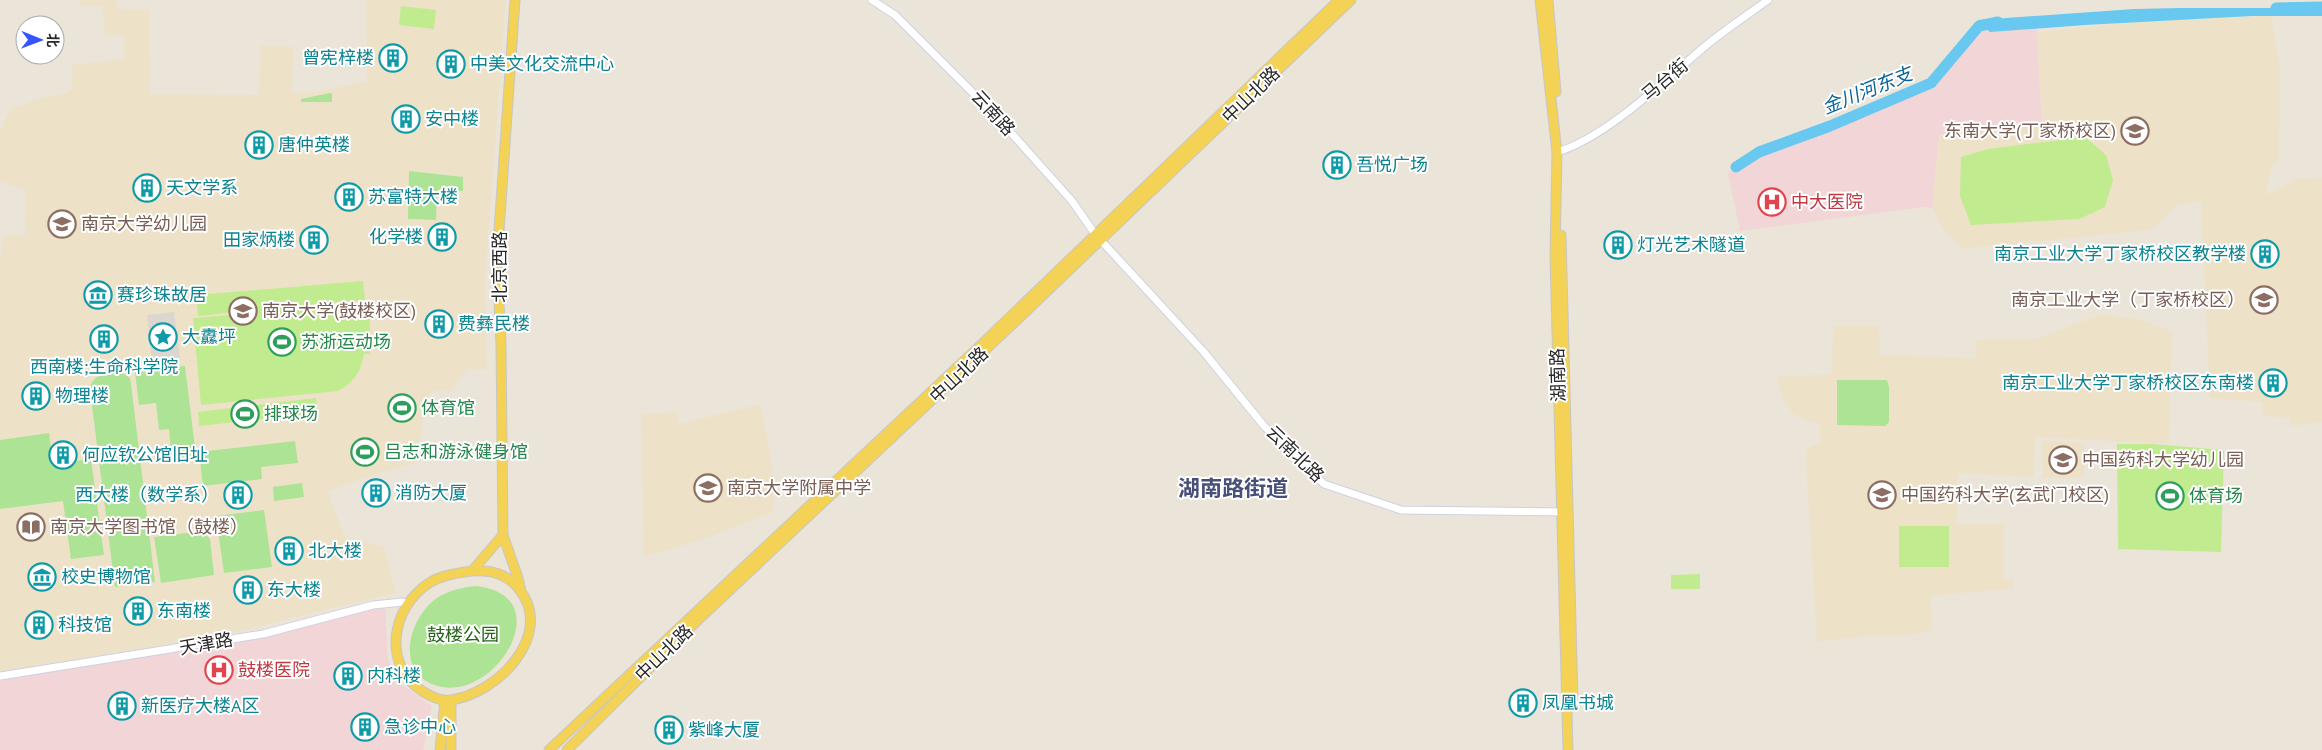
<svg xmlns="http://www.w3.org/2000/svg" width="2322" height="750" font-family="'PT Sans','Noto Sans SC',sans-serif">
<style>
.education{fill:#ede2c8}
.medical{fill:#f2d5d6}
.green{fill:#ade394}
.pitch{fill:#c1eb8f}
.plaza{fill:#dbd7d0}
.water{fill:#69c8f0}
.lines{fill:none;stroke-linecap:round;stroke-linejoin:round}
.river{stroke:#69c8f0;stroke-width:11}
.minor-casing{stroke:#ced1e2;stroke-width:9}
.major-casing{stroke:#c7c7c7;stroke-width:11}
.minor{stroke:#fff;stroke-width:7}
.major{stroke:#f3d256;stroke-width:9}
.labels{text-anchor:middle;stroke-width:4;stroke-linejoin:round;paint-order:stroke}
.culture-label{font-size:18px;fill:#0d838f;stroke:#fff;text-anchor:start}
.street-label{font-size:18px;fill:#282828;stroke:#fff}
.education-label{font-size:18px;fill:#785e54;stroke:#fff;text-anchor:start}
.health-label{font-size:18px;fill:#be3a42;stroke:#fff;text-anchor:start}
.leisure-label{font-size:18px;fill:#27864d;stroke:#fff;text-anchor:start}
.park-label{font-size:18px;fill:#266518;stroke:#fff}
.water-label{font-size:19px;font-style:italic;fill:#0b6499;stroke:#fff}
.district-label{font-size:22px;font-weight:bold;fill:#484f79;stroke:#fff}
</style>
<rect width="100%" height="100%" fill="#ebe4d9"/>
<path class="education" d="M79 0H116L117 9 149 10 150 94 259 95 261 45 293 47 292 93 317 92 367 81 366 0H506L485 278 487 369 469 370 462 375 451 391 436 390 421 402 422 431 418 443 417 463 376 474 328 491 344 535 384 547 396 593 231 633 0 674V256L4 236 25 235 26 190 0 182V133L10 109 44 97 66 93 72 89V65L124 59V36L105 35 102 6H80Z
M2271 16 2280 67 2279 158 2271 167 2266 195 2296 179 2322 178V422L2291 426 2290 418 2263 416 2262 402 2210 398 2201 202 2179 204 2151 230 1963 249 1944 230 1932 208 1939 135 2042 127 2037 32 2166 19Z
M2098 315 2135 318 2172 331 2169 444 2035 437 2034 474 2032 477 1957 473V524H2004V579H2014V588L1931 596 1932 630 1907 636 1874 635 1817 642 1806 463V452L1811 446 1820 444V423L1807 421 1793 414 1784 400 1776 377 1831 374 1834 326H1879L1880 355 1976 358V340L2037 339Z
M761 404 772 465 774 501 771 513 707 538 644 557 641 414 677 412 679 424Z
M2042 441 2084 443V478H2043Z"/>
<path class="medical" d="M2036 20 2042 127 1939 135 1932 208 1925 207 1740 231 1728 173 1759 152 1931 83 1979 26 1992 22Z
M385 603 388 659 399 683 432 706 423 750H0V677L281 631Z"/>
<path class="green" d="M330 93 332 94V102H301V99Z
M409 171 463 177V191L437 190 436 220 408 219Z
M185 366 196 456 172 459 169 429 159 430 156 403 139 405 135 372Z
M122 373 130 378 131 384 155 582 115 587 90 390C91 373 109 373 122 373Z
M1837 380H1887L1889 387V422L1885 426 1837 425Z
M49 433 53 464 91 459 104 555 71 559 63 501 0 509V440Z
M295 441 298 463 261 467 262 479 203 486 199 452Z
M302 483 304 497 274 501 273 487Z
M264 510 272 567 224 573 216 516Z
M195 532H203L210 539 214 575 161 583 154 537Z
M475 586C559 594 499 697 443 687 396 679 405 625 433 601 445 591 460 588 475 586Z"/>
<path class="pitch" d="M401 6 436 10 434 29 399 25Z
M2085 137 2106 155 2113 180 2105 207 2079 219 1971 225 1960 196 1961 157 1988 149Z
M363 281 365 300 293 306 294 310 344 306V312L351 318H370V354H364C361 371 354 383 338 391L201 405 193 318 256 313 255 310 198 316 196 295Z
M316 398 318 413 199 426 198 412Z
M2117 444H2152L2224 450 2221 552 2118 549Z
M1899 526H1949V567H1899Z
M1700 574V589H1671V575Z"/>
<path class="plaza" d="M174 312 180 358 152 362 147 315Z"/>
<path class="water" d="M2180 8H2322V16H2252L2085 25 1990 32 1978 20 2134 9Z"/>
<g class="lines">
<path class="river" d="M2276 8 2322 7
M1736 167 1759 152 1830 126 1931 83 1979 26 1998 22"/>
<g class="minor-casing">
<path id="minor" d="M872 0 895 15 997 117 1072 201 1095 234 1203 351 1264 426 1324 484 1401 510 1566 512
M1557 152C1605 138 1664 81 1703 48 1723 31 1746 16 1768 0
M0 676 263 634 373 605 403 602 408 605"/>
</g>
<g class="major-casing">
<path id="major" d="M515 0 497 260 501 344 503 535 518 578 521 591
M1540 0 1557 152 1555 256 1568 750
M1548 0 1556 92
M1561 235 1573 701
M472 571C492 570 507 574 519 589 556 635 496 695 450 700 441 702 430 696 422 691 382 664 391 608 429 583 441 575 458 573 472 571Z
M472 571 503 535
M451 700V750
M440 750 445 700
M549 750 982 344 1339 0
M567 750 698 620 1018 319 1351 0"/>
</g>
<use href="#minor" class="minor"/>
<use href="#major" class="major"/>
</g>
<defs>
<g id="building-ring" transform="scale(1.4375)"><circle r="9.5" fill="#fff" stroke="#0f9aa8" stroke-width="1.5"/><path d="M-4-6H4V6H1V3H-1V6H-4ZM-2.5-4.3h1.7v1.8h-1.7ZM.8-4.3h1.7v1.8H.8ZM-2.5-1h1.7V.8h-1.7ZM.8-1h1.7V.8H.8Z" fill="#0f9aa8"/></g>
<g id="university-ring" transform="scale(1.4375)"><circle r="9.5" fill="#fff" stroke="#8d6e63" stroke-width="1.5"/><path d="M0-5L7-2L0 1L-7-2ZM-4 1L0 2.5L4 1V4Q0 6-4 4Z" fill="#8d6e63"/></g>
<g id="hospital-ring" transform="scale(1.4375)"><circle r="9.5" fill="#fff" stroke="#e0444e" stroke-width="1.5"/><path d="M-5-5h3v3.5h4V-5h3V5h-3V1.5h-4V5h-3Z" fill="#e0444e"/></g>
<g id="school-ring" transform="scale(1.4375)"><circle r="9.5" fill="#fff" stroke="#8d6e63" stroke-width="1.5"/><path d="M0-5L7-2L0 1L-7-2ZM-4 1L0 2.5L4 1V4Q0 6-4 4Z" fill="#8d6e63"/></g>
<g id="museum-ring" transform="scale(1.4375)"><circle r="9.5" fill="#fff" stroke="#0f9aa8" stroke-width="1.5"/><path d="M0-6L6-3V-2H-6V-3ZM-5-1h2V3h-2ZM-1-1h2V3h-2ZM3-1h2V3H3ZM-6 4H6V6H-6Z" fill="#0f9aa8"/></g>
<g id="sight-ring" transform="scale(1.4375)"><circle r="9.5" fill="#fff" stroke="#0f9aa8" stroke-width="1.5"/><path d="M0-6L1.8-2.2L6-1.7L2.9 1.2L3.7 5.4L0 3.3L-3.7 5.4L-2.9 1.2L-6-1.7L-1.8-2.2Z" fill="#0f9aa8"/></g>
<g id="stadium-ring" transform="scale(1.4375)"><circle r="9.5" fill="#fff" stroke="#2e9e5b" stroke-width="1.5"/><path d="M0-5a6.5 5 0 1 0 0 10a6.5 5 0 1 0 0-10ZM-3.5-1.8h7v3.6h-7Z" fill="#2e9e5b"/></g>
<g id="library-ring" transform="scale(1.4375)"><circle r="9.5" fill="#fff" stroke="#8d6e63" stroke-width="1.5"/><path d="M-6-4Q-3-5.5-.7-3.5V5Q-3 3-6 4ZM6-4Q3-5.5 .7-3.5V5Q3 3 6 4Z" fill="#8d6e63"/></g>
</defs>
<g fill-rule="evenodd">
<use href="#building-ring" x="393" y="58"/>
<use href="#building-ring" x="451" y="64"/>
<use href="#building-ring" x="406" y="119"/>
<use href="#university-ring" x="2135" y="131"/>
<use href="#building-ring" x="259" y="145"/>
<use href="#building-ring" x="1337" y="165"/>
<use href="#building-ring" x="147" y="188"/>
<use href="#building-ring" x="349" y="197"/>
<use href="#hospital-ring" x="1772" y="202"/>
<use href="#school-ring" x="62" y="224"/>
<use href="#building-ring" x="442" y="237"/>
<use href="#building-ring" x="314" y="240"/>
<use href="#building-ring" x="1618" y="245"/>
<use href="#building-ring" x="2265" y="254"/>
<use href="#museum-ring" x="98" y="295"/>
<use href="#university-ring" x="2264" y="300"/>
<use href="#university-ring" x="243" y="311"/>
<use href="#building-ring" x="439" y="324"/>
<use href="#sight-ring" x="163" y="337"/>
<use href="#building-ring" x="104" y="339"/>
<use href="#stadium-ring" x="282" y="342"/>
<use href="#building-ring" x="2273" y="383"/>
<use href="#building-ring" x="36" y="396"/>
<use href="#stadium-ring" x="402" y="408"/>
<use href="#stadium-ring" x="245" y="414"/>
<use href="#stadium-ring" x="365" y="452"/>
<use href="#building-ring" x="63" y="455"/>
<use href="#school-ring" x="2063" y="460"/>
<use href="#school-ring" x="708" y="488"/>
<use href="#building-ring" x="376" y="493"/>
<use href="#building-ring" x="238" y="495"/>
<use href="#university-ring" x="1882" y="495"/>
<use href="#stadium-ring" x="2170" y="496"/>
<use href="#library-ring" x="31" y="527"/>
<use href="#building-ring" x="289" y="551"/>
<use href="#museum-ring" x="42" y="577"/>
<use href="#building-ring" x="248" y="590"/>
<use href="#building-ring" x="138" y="611"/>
<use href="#building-ring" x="39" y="625"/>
<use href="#hospital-ring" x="219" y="670"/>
<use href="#building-ring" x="348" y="676"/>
<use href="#building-ring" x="1523" y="703"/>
<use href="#building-ring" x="122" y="706"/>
<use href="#building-ring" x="365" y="727"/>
<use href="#building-ring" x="669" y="730"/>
</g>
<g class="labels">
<g class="culture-label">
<text x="374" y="64" text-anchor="end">曾宪梓楼</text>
<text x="470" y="70">中美文化交流中心</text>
<text x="425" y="125">安中楼</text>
<text x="278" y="151">唐仲英楼</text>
<text x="1356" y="171">吾悦广场</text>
<text x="166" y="194">天文学系</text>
<text x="368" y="203">苏富特大楼</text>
<text x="423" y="243" text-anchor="end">化学楼</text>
<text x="295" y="246" text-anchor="end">田家炳楼</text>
<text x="1637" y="251">灯光艺术隧道</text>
<text x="2246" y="260" text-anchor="end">南京工业大学丁家桥校区教学楼</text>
<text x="117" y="301">赛珍珠故居</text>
<text x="458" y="330">费彝民楼</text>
<text x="182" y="343">大纛坪</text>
<text x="104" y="373" text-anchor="middle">西南楼;生命科学院</text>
<text x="2254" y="389" text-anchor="end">南京工业大学丁家桥校区东南楼</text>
<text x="55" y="402">物理楼</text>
<text x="82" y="461">何应钦公馆旧址</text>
<text x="395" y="499">消防大厦</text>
<text x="219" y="501" text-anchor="end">西大楼（数学系）</text>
<text x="308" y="557">北大楼</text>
<text x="61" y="583">校史博物馆</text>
<text x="267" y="596">东大楼</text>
<text x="157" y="617">东南楼</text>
<text x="58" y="631">科技馆</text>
<text x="367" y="682">内科楼</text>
<text x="1542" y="709">凤凰书城</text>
<text x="141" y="712">新医疗大楼A区</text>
<text x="384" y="733">急诊中心</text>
<text x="688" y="736">紫峰大厦</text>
</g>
<g class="street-label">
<text transform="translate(1665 80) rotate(-40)" y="6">马台街</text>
<text transform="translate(1251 95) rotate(-44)" y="6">中山北路</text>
<text transform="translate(993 113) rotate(47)" y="6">云南路</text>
<text transform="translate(500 267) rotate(-90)" y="6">北京西路</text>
<text transform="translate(959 375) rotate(-43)" y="6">中山北路</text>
<text transform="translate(1558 375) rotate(-92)" y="6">湖南路</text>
<text transform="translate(1295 454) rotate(44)" y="6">云南北路</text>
<text transform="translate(206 644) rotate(-10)" y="6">天津路</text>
<text transform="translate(664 653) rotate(-44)" y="6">中山北路</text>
</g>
<g class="education-label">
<text x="2116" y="137" text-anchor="end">东南大学(丁家桥校区)</text>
<text x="81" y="230">南京大学幼儿园</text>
<text x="2245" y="306" text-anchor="end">南京工业大学（丁家桥校区）</text>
<text x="262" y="317">南京大学(鼓楼校区)</text>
<text x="2082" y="466">中国药科大学幼儿园</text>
<text x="727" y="494">南京大学附属中学</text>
<text x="1901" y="501">中国药科大学(玄武门校区)</text>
<text x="50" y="533">南京大学图书馆（鼓楼）</text>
</g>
<g class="health-label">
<text x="1791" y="208">中大医院</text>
<text x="238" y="676">鼓楼医院</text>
</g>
<g class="leisure-label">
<text x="301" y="348">苏浙运动场</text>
<text x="421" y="414">体育馆</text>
<text x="264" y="420">排球场</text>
<text x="384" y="458">吕志和游泳健身馆</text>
<text x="2189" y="502">体育场</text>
</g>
<g class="park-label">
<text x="463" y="641">鼓楼公园</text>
</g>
<g class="water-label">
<text transform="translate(1867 90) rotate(-22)" y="7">金川河东支</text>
</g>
<g class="district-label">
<text x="1233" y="496">湖南路街道</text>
</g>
</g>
<g transform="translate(40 40) rotate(91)"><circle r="24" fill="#ffffff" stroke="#a9a9a9"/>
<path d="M0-4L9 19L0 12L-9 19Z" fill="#3454fd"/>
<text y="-8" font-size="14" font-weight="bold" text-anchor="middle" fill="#282828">北</text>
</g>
</svg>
